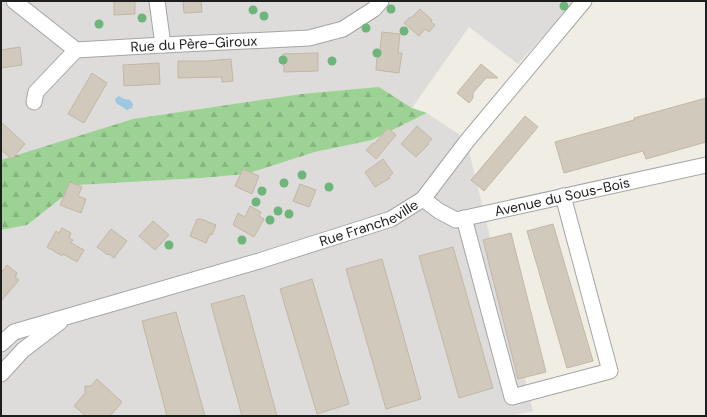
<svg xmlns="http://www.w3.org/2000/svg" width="707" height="417" font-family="'DM Sans',sans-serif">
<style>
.residential{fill:#dddcdb}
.forest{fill:url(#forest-firs)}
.water{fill:url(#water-ripples)}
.building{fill:#d0c9bc;stroke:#c3b7a5}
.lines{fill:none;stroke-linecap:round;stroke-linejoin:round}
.minor-casing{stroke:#a5a5a5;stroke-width:17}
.minor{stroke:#fff;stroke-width:15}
.tree{fill:#6db57a}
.labels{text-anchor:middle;stroke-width:3.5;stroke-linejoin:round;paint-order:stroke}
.street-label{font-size:14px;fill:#1e1e1e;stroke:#fff}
</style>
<defs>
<pattern id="forest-firs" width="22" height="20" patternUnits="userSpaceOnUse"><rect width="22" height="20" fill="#9cd395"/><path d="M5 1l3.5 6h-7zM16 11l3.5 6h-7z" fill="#86b580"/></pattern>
<pattern id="water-ripples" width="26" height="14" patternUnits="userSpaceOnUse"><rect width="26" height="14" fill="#a0c7e2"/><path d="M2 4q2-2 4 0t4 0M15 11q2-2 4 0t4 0" fill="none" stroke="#89aac1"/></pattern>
</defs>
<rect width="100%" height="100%" fill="#f0eee4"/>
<path class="residential" d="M1 1H575L518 64 469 27 412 108 379 87 23 154 1 160Z
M427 113 466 139 533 411 510 416H1V230L27 225 78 185 202 178 246 174 315 152 372 140Z"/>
<path class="forest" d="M379 87 412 108 427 113 372 140 315 152 246 174 202 178 78 185 27 225 1 230V160L133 119 302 94Z"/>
<path class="water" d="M119 96 124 99 130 100 133 104 132 108 127 110 116 103 115 99Z"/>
<path class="building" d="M114 1H135V14L114 15Z
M183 1H201L202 12 184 13Z
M420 9 432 20 431 22 435 25 429 32 425 29 419 36 404 23 409 18 412 17Z
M382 32 400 34 398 53H402L399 73 376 70 377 58H379Z
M20 47 22 65 1 68V50Z
M318 53V71L284 72 283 54Z
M231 59 233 81 222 82V77L178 78V61H206Z
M159 63 160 84 124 86 123 65Z
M481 64 498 78H486L473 93V98L469 103 457 93Z
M92 73 107 83 84 123 68 114Z
M706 98V142L646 159 643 151 564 173 555 142 634 120V118Z
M525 116 538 127 484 191 471 180Z
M1 122 25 144 12 159 1 150Z
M417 126 432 139 428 143 429 144 416 157 401 144Z
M388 128 396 135 376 159 366 150 373 143 374 144Z
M383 159 393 173 389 177 390 178 375 187 365 172Z
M243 169 259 176 252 194 235 186Z
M70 182 82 187 78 196 86 199 81 213 60 205Z
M300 184 316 190 309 207 293 201Z
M250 206 261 212 259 216 264 219 254 237 233 225 238 213 245 217Z
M197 219H201L216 225 212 235 210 234 206 243 190 236Z
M153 221 169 235 155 250 139 236Z
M553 224 593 361 567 368 527 231Z
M62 228 71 233 69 238 73 240 71 243 84 250 77 262 63 254 62 256 47 247 56 231 59 233Z
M111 229 127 241 114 258 109 254 108 255 97 247Z
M511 233 546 372 518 379 483 240Z
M453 247 493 388 459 398 419 256Z
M382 259 421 399 386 409 346 269Z
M7 265 17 273 15 277 19 280 1 301V273Z
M312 279 349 404 317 414 280 289Z
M244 295 277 416H242L211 304Z
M176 312 205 416H167L142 321Z
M97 379 122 402 110 416H86L74 406 85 393V386H91Z"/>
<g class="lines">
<g class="minor-casing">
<g id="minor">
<path id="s1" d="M14 1 76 50 163 45 309 38 343 29 374 9 381 1"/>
<path d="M157 1 163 45"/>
<path d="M34 102 36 92 76 50"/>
<path id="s2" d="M423 199 439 211 456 220 706 165"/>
<path d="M464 218 512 397 610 371 563 196"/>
<path id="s3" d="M1 344 14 332 259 261 391 219 423 199 467 141 584 1"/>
<path d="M1 374 23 350 60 322"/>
</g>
</g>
<use href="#minor" class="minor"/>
</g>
<g class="tree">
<circle cx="564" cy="6" r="4.5"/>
<circle cx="391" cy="9" r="4.5"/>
<circle cx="253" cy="10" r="4.5"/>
<circle cx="264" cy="16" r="4.5"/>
<circle cx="142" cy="18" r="4.5"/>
<circle cx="99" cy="24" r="4.5"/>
<circle cx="366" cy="28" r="4.5"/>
<circle cx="404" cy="31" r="4.5"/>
<circle cx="377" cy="53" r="4.5"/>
<circle cx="283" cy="60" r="4.5"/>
<circle cx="332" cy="61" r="4.5"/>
<circle cx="302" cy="175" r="4.5"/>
<circle cx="284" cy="183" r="4.5"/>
<circle cx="329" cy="187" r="4.5"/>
<circle cx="262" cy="191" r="4.5"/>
<circle cx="256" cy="202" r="4.5"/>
<circle cx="278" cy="211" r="4.5"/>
<circle cx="289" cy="214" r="4.5"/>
<circle cx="270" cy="220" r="4.5"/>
<circle cx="242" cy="240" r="4.5"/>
<circle cx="169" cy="245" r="4.5"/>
</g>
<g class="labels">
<g class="street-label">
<text dy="5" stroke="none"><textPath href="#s1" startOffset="197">Rue du Père-Giroux</textPath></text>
<text dy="5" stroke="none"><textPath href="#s2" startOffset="148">Avenue du Sous-Bois</textPath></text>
<text dy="5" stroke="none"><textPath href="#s3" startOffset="389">Rue Francheville</textPath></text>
</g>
</g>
<rect width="707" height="417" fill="none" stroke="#1e1e1e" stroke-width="4"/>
</svg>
